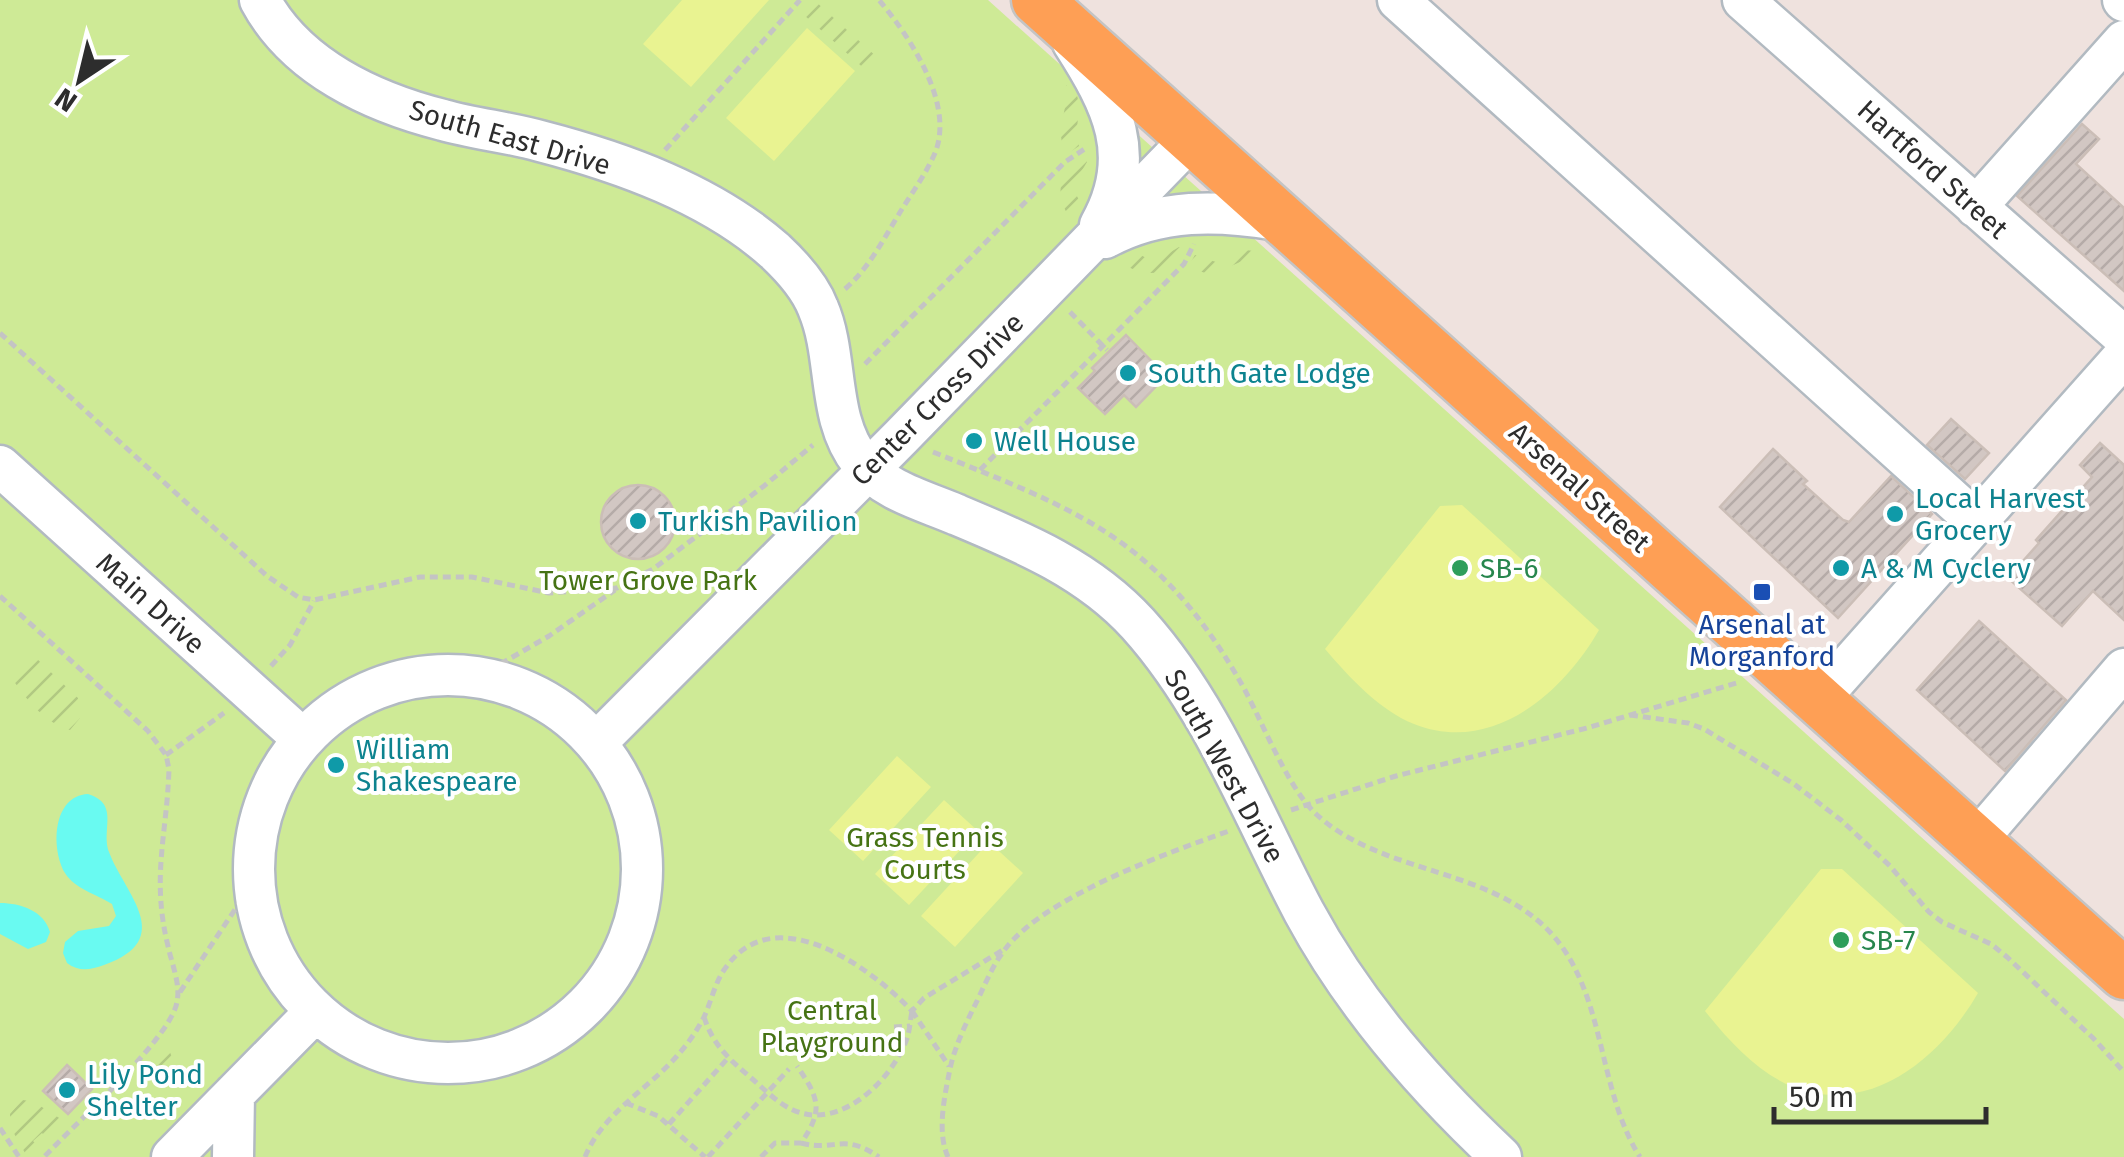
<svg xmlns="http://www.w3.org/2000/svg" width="2124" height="1157" font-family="'Fira Sans',sans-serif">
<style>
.grass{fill:#ceea96}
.garden{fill:url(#garden-furrows)}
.pitch{fill:#e9f391}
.water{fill:#69faf1}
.building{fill:url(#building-hatch);stroke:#cbbeb7;stroke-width:2.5}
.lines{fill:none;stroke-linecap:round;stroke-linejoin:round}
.minor-casing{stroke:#b2bac1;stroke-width:45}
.major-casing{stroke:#c4c4c4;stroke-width:55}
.path{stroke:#c4c4c4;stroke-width:5;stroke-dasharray:8 5;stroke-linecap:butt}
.minor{stroke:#fff;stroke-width:40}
.major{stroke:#fe9f55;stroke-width:50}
.culture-dot{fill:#0f9aa8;stroke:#fff;stroke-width:4}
.leisure-dot{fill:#2e9e5b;stroke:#fff;stroke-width:4}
.transit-dot{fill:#1a4fb4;stroke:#fff;stroke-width:4}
.labels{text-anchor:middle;stroke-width:8;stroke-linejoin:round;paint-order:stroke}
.street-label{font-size:28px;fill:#2d2d2d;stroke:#fff}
.culture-label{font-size:28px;fill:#0d838f;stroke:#fff;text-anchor:start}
.leisure-label{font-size:28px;fill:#27864d;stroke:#fff;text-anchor:start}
.park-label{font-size:28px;fill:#467314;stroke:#fff}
.transit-label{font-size:28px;fill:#164399;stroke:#fff}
</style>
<defs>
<pattern id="garden-furrows" width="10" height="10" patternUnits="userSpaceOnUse" patternTransform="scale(2.5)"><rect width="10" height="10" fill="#ceea96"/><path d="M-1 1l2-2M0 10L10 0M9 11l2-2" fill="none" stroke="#b1c982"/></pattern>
<pattern id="building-hatch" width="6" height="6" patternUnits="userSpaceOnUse" patternTransform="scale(2.5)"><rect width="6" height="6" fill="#d2c7c3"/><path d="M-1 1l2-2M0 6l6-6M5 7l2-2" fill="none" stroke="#b5aba8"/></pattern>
</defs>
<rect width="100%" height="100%" fill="#efe2de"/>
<path class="grass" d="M0 0H988L2124 1019V1157H0Z"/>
<path class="garden" d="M806 0H814L879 59 868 72 804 15 775 47 768 41Z
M1066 85 1073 87C1086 108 1072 125 1079 146L1067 154C1052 129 1070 111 1066 85Z
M1084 153 1087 162 1072 187 1085 211 1074 222C1052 200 1058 167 1084 153Z
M1179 247 1188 250C1175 275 1143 281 1120 261L1131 250 1154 262Z
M1245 250 1254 251 1262 260 1240 262 1211 275 1188 267 1195 255 1216 262Z
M28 656 36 658 78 698 80 718 70 730C44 723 24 697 10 675L13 666Z
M165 1041 172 1057 162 1074 146 1085 129 1080 144 1064 149 1068 157 1059 153 1056Z
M22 1100C37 1101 54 1115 67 1123L50 1141 42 1133 33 1141 42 1150 35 1157 25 1153 11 1128 10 1114Z"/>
<path class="pitch" d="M682 0H769L691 87 643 44Z
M807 28 855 71 774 161 726 118Z
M1462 505 1599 630C1562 694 1492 755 1414 724 1379 710 1349 677 1325 649L1440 506Z
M897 756 931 787 863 861 829 830Z
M944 800 978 831 909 905 875 874Z
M989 842 1023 873 955 947 921 916Z
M1821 869H1842L1978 993C1941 1057 1871 1117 1793 1087 1758 1073 1728 1040 1705 1011Z"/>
<path class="water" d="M88 794C120 804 101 829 109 852 124 893 178 939 104 965 90 970 79 972 67 963L63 953 65 942 78 931 109 926 116 916 112 904C96 894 75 889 65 873 51 849 52 796 88 794Z
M0 903C21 903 44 911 50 932L46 942 28 949 0 934Z"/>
<path class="building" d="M2082 124 2099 139 2076 164 2124 208V291L2017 196Z
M1126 335 1166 376 1136 407 1124 395 1105 414 1078 388 1095 371 1092 368Z
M1951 419 1989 453 1965 479 1927 445Z
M2100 443 2124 465V620L2093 591 2062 626 2008 578 2039 543 2036 540 2092 477 2080 465Z
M1773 449 1807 481 1803 484 1843 520 1849 522 1891 476 1932 514 1838 618 1720 507Z
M601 522a37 37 0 1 1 74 0a37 37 0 1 1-74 0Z
M1979 621 2066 700 2005 771 1917 690Z
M67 1065 92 1089 68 1114 43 1091Z"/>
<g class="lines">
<g class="minor-casing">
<path id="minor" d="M260 0C296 67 372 102 443 120 475 129 508 132 540 141 621 162 711 194 775 251 791 266 810 287 818 308 839 357 826 418 861 462 885 491 922 500 955 514 1022 542 1088 569 1138 624 1212 706 1253 816 1304 912 1354 1005 1425 1086 1501 1157
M1398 0 1976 521
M1743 0 2124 337
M2123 0 2124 1
M1073 43C1112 104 1139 156 1100 225
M1976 207 2124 41
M1105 238C1161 208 1218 210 1279 220
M0 466 303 739
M254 869a194 194 0 1 1 388 0a194 194 0 1 1-388 0Z
M1819 699 2124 356
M596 743 901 437 1191 139
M1976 841 2124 669
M172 1157 316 1011
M233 1157 234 1094"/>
</g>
<g class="major-casing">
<path id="major" d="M1037 0 2124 974"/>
</g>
<path class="path" d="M665 150 800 0
M845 289C869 268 883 240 899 214 911 194 926 174 935 153 955 104 910 37 879 0
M1070 312 1107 350
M0 333 267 576 298 597 314 600 420 577H472L549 593 617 588 653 569 764 486 813 445
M865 364 1065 162 1086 148
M933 452C1075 509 1155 537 1237 676 1260 714 1285 785 1316 814 1384 877 1496 866 1556 939 1606 1000 1598 1091 1640 1157
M980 470 1184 264 1194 244
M0 596 148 731 166 755 169 769C167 835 151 877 168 946 172 965 182 987 176 1006 165 1043 74 1125 44 1157
M271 666 290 645 314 601
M478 677 549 636 615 590
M1630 715 1688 723 1704 729 1794 784 1841 820 1890 866 1929 912 1942 922 1991 944 2007 957 2093 1038 2124 1072
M166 755 224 713
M1291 810 1396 776 1587 728 1740 682
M180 992 254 881
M912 1011 949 1066
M704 1017C713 1045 729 1059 750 1077 763 1088 777 1103 793 1110 839 1131 890 1082 906 1041 910 1031 910 1021 912 1011
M894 1027 910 1026
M626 1103 658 1116 705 1157
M669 1124 728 1058
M0 1128 19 1157
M801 1143C836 1152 843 1132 879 1157
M585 1157C602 1114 647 1090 677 1056 687 1045 696 1032 703 1019 711 1003 714 985 724 970 773 896 870 967 912 1011L924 998 1006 948
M708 1157 789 1069
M761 1157 775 1143H801C824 1110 819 1098 797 1066
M948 1157C937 1133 944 1099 949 1074 953 1051 963 1030 973 1009 983 990 992 965 1006 948 1047 896 1167 853 1229 831"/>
<use href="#minor" class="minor"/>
<use href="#major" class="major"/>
</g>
<g class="culture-dot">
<circle cx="1128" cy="373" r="10"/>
<circle cx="974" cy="441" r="10"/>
<circle cx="1895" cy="514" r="10"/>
<circle cx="638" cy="521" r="10"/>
<circle cx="1841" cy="568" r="10"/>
<circle cx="336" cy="765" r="10"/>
<circle cx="67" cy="1090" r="10"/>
</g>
<g class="leisure-dot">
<circle cx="1460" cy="568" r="10"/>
<circle cx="1841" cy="940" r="10"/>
</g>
<rect class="transit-dot" x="1752" y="582" width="20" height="20" rx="5"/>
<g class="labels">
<g class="street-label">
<text transform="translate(510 137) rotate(16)" y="10">South East Drive</text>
<text transform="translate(1933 169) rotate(42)" y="10">Hartford Street</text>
<text transform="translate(937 399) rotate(-45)" y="10">Center Cross Drive</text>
<text transform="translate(1580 487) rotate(42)" y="10">Arsenal Street</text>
<text transform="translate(151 603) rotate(42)" y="10">Main Drive</text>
<text transform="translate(1225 766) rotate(61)" y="10">South West Drive</text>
</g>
<g class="culture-label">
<text x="1148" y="383">South Gate Lodge</text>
<text x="994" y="451">Well House</text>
<text x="1915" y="508">Local Harvest<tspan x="1915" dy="32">Grocery</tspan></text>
<text x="658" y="531">Turkish Pavilion</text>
<text x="1861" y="578">A &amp; M Cyclery</text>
<text x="356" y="759">William<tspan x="356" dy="32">Shakespeare</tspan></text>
<text x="87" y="1084">Lily Pond<tspan x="87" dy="32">Shelter</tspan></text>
</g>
<g class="leisure-label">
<text x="1480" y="578">SB-6</text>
<text x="1861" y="950">SB-7</text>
</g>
<g class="park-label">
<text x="648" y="590">Tower Grove Park</text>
<text x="925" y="847">Grass Tennis<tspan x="925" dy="32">Courts</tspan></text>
<text x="832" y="1020">Central<tspan x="832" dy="32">Playground</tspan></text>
</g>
<g class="transit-label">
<text x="1762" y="634">Arsenal at<tspan x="1762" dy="32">Morganford</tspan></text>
</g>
</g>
<g transform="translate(80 80) rotate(215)" stroke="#ffffff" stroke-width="8" paint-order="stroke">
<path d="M0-8L18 38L0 25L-18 38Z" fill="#2d2d2d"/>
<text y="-15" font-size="28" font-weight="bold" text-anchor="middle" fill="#2d2d2d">N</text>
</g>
<path d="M1774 1107v15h212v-15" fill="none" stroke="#2d2d2d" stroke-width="5"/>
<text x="1789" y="1107" font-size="30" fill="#2d2d2d" stroke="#ffffff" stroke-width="8" paint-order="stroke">50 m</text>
</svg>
